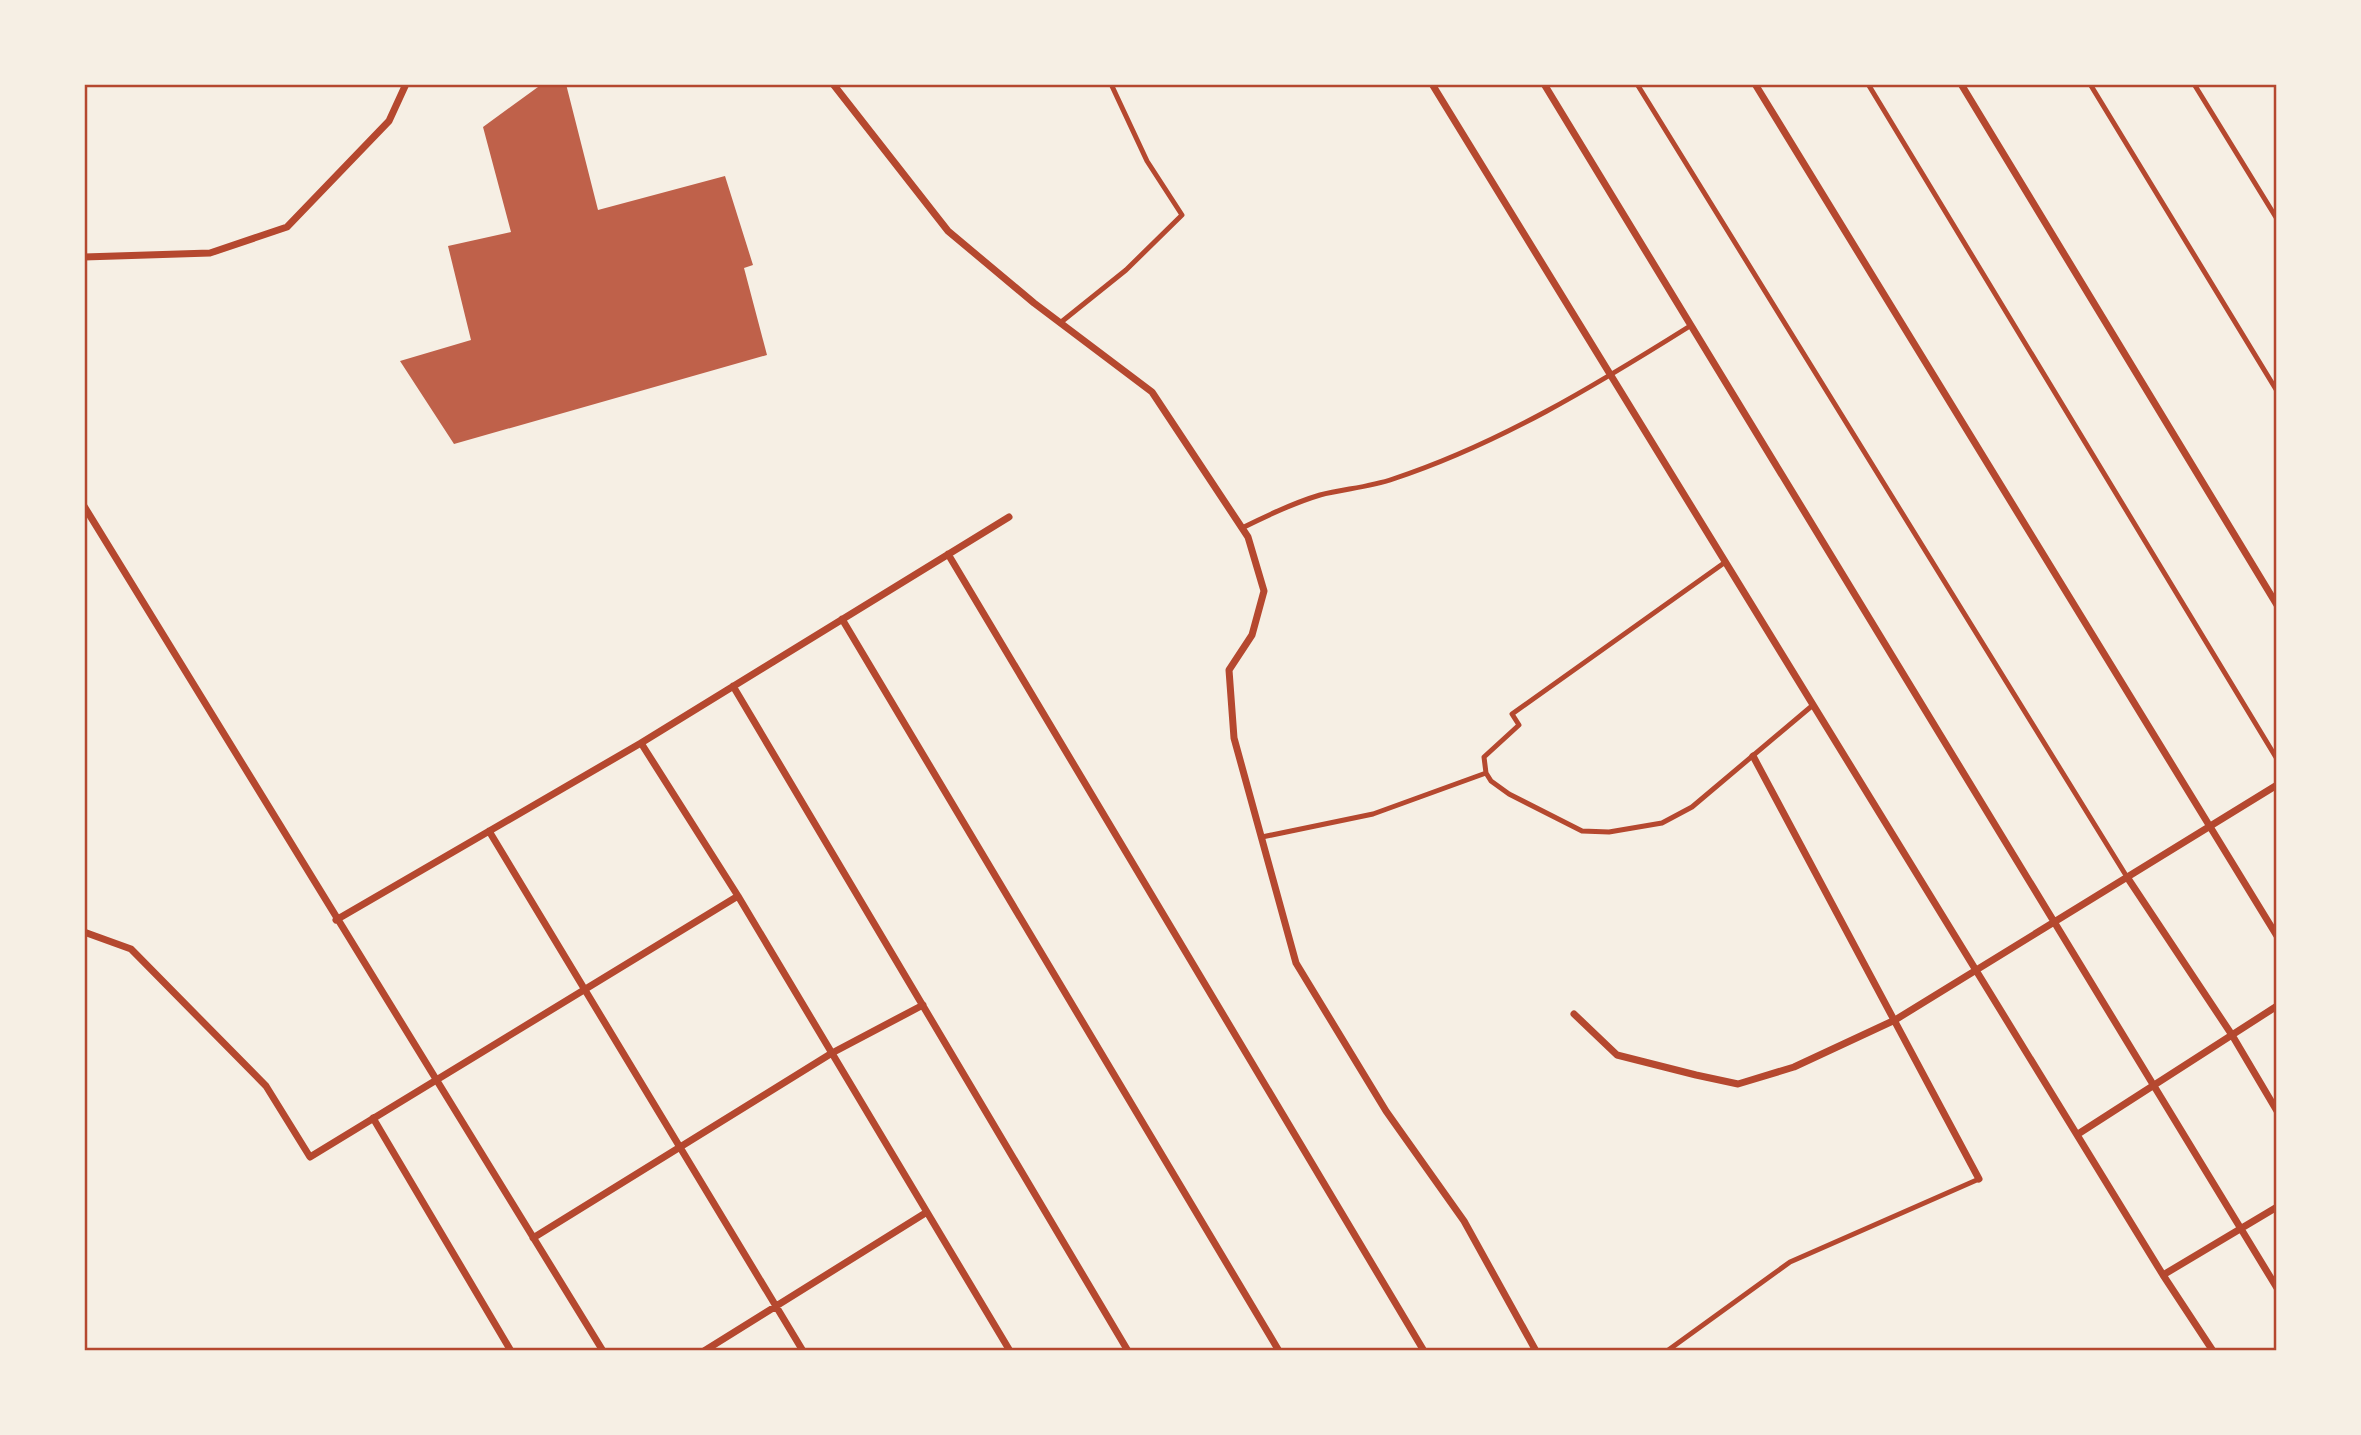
<svg xmlns="http://www.w3.org/2000/svg" width="2361" height="1435" font-family="Figtree,sans-serif">
<style>
.building{fill:#bf614a}
.lines{fill:none;stroke-linecap:round;stroke-linejoin:round}
.service{stroke:#b5482f;stroke-width:5}
.minor{stroke:#b5482f;stroke-width:7}
.neatline{fill:none;stroke:#b5482f;stroke-width:2.5}
</style>
<rect width="100%" height="100%" fill="#f6efe4"/>
<path class="building" d="M553 84H566L598 210 725 176 753 265 744 268 767 355 454 444 400 361 471 340 448 246 511 232 483 127 538 87Z"/>
<g class="lines">
<path class="service" d="M1637 84 2127 877
M1868 84 2277 759
M2090 84 2277 391
M2194 84 2277 219
M1060 323 1126 270 1182 215 1147 161 1111 84
M1242 528C1268 515 1293 503 1320 495 1344 489 1370 487 1393 479 1499 444 1596 385 1690 326
M1486 773 1484 757 1519 725 1512 714 1724 563
M1262 837 1373 814 1486 773 1491 781 1509 794 1582 831 1609 832 1662 823 1692 807 1813 705
M1667 1351 1790 1262 1979 1179"/>
<path class="minor" d="M833 84 948 231 1034 303 1152 392 1248 537 1264 591 1252 635 1229 670 1234 738 1296 963 1386 1111 1464 1221 1536 1351
M1432 84 2163 1275 2213 1351
M1544 84 2277 1288
M1755 84 2277 936
M1961 84 2277 605
M84 257 210 253 287 227 389 121 406 84
M84 506 603 1351
M948 554 1424 1351
M842 619 1279 1351
M733 686 1128 1351
M641 743 738 896 1010 1351
M1753 756 1979 1179
M489 831 803 1351
M2127 877 2232 1035 2277 1111
M336 920 641 743 1009 517
M84 932 131 949 266 1086 310 1157 738 896
M1574 1014 1617 1055 1696 1075 1738 1084 1794 1067 1895 1020 2277 785
M373 1118 511 1351
M2078 1134 2277 1006
M533 1238 832 1053 923 1005
M2163 1275 2277 1207
M704 1351 927 1212"/>
</g>
<rect width="2361" height="1435" fill="none" stroke="#f6efe4" stroke-width="172"/>
<rect x="86" y="86" width="2189" height="1263" class="neatline"/>
</svg>
